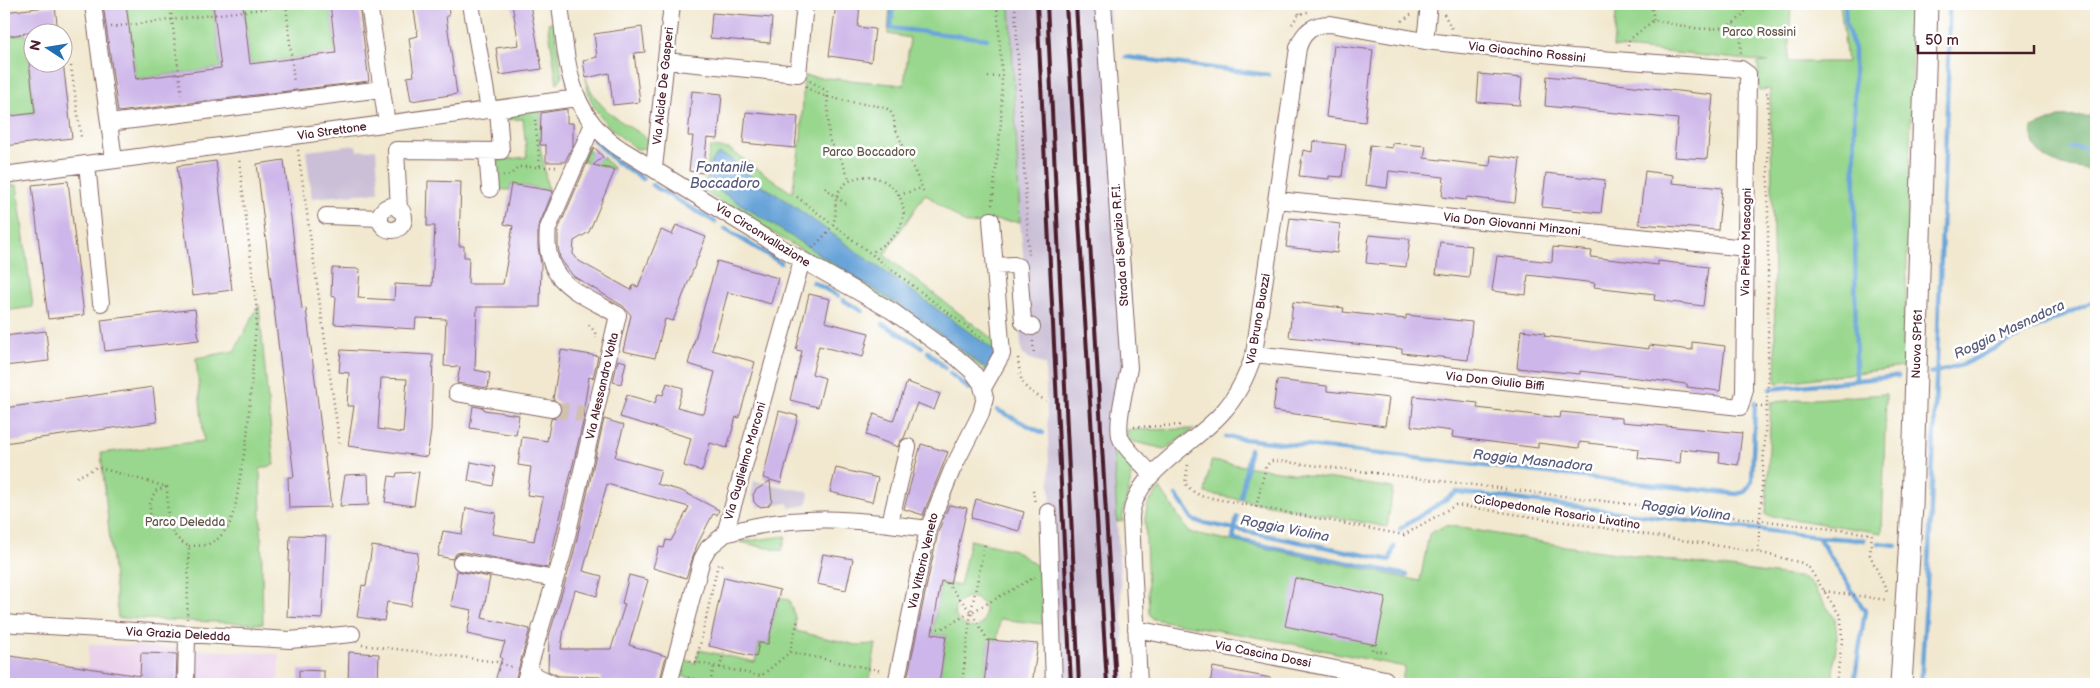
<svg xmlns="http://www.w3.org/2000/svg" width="2100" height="688" font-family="'Balsamiq Sans',sans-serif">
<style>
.built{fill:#ead1ec}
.industrial{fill:#cabfd6}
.green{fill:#98d78d;stroke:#717b5c;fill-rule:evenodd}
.forest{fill:#7ab878;stroke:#626c52}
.water{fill:#69a4d9;stroke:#5a6282}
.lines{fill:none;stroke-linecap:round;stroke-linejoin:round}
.stream{stroke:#69a4d9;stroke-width:4.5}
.building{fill:#cdb6e9;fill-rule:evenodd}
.minor-tunnel{stroke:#d0c0ae;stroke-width:16;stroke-dasharray:16 8;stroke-linecap:butt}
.minor-casing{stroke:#846564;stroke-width:18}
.major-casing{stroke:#846564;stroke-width:23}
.path{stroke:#846564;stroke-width:2.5;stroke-dasharray:1 4;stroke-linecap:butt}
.minor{stroke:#fff;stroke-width:16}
.major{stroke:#fff;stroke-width:21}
.rail{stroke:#4a1f2b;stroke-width:4}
.labels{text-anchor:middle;stroke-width:5;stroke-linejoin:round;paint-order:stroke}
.park-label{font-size:12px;fill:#615648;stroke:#fff}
.street-label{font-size:12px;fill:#4a1f2b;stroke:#fff}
.water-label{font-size:14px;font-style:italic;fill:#585b79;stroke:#fff}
</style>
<rect width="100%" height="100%" fill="#fff"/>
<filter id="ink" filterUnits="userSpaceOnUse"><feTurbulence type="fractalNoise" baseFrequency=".02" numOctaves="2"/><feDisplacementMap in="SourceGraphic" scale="10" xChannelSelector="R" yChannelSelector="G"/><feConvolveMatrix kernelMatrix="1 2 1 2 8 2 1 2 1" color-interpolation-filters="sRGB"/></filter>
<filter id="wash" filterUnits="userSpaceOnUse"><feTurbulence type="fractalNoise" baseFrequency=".0096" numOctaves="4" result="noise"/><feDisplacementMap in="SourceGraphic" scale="20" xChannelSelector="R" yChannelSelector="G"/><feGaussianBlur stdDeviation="1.12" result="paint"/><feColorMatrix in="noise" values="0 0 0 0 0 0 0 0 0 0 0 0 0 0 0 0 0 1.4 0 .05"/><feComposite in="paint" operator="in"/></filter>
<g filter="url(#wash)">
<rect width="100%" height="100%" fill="#f1e8cf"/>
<path class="built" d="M89 644 279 654 278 684H86Z"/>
<path class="industrial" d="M1010 4H1109L1136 368 1112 430 1126 684H1058L1045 365 1022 355 1015 276 1025 275 1020 222Z
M356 145 357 151 376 149 379 192 312 198 306 151Z
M754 481 809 492 807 505 789 508 788 503 775 505 751 496Z"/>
<path class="green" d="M126 4H213L221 68 136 79Z
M243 4H330L336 53 250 64Z
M890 4H1010L1020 222 991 220 986 223 966 224 925 194 884 255 995 341 992 358 986 371 922 322 703 191 710 147 729 149 792 193 801 139 804 76 904 85 910 38 888 34Z
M1617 4H1791L1788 62H1847L1840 4H1914L1904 367 1776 383 1770 89 1759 90 1758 63 1769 62 1613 47Z
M554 22 562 77 557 84 548 23Z
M26 34 35 113 4 117V37Z
M586 78C594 107 622 123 646 137L647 143 645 148 637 149C613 132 587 110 586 78Z
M541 109 540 145 548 190 511 184 510 190 493 189 491 161 527 157 523 119 502 120V115Z
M587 148 598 161 603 157 614 169 582 161Z
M17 185 33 307 4 311V186Z
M259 305 274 465 260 469 263 624 118 618 101 453 204 441 196 358 234 351Z
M1886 394 1882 533 1766 515 1771 402Z
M1194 429 1165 449 1130 441 1125 430Z
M1113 447C1119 449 1121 453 1125 457 1140 475 1122 498 1123 521L1117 522Z
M1211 461 1393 488 1387 527 1205 493Z
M1160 488 1189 532 1420 581 1429 534 1446 525 1564 546 1804 578 1811 583 1835 619 1837 637 1832 684H1401L1405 667 1273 640 1153 619 1149 613 1145 517 1148 504Z
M786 536 782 551 739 542Z
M970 540 1014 550 1040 568 1043 624 1000 619 997 641H989L984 684H939L946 636 932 634 941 582 960 586ZM968 597C978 598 986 603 985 614 982 648 931 610 968 597Z
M778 598 789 600 795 617 796 631 856 645 876 644 869 684H774L765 682 764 684H717L677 675 681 659 696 663 699 650 755 662 759 643 768 644Z"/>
<path class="forest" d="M2096 116V171C2069 167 2029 165 2032 128L2059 117Z"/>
<path class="water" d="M719 154 728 157 761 185 778 195 991 348 995 353 988 370 922 320 711 185C705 176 709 160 719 154Z"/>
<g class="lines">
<path class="stream" d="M549 4 551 13
M893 4 891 28 987 39
M1845 4 1846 24 1854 49 1856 381
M1126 57 1268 75
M594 140 615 161 643 179
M2071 148 2096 147
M652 185 715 222
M725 229 781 263
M813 282 838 296
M843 300 862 311
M883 324 922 347
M928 352 945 368
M950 373 969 389
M1930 373 1962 365 2021 335 2096 300
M1770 389 1898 376
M997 410 1043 433
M1226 437 1737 494 1745 492 1752 481 1755 402
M1176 495 1194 521 1390 560 1394 547
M1241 497 1250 449
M1237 517 1233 539 1407 575
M1400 529 1457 492 1818 537 1865 611 1854 684
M1818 537 1864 540
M1879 543 1896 545
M1921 684 1930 533 1949 54V4"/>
</g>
<g id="blocks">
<path class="building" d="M103 4H126L136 79 221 68 213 4H243L250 64 336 53 330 4H359L369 81 118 112Z
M413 4H448L449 16H446L457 94 411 101 407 77 414 76 409 38 418 36Z
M512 4H530L542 69 500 75 496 48 519 45Z
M836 4H860L858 27 875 29 871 62 829 56Z
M55 6 58 32H32L4 37V12Z
M712 13 772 18 770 43 710 38Z
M642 27 645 52 634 53 640 102 613 105 609 73 586 78 583 61 597 57 594 34Z
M1334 45 1373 50 1365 122 1326 117Z
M29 62H63L72 138 4 146V117L35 113Z
M1479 74 1522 78 1520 105 1477 102Z
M1547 76 1713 95 1707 159 1674 157 1678 119 1545 106Z
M692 91 722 94 718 139 707 138 703 173 689 171 693 136H688Z
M567 109V123H573V145L565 162H546V145H540L541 113Z
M746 112 798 117 795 148 743 143Z
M1313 141 1346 145 1342 177 1329 176V179L1299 176 1303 150 1312 152Z
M1392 143 1426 146 1424 158 1490 166 1491 155 1520 159 1515 203 1467 197 1466 200 1442 197 1444 177 1389 171 1387 188 1365 185 1370 145 1392 148Z
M594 147 603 157 593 165 615 170 589 232 574 241 573 254 579 261 631 290 633 285 638 287 661 230 672 235 676 225 706 237 673 321 665 319 655 358 623 351 631 315 623 306 573 276 560 258 558 246V230Z
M284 160 302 309 306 308 331 507 289 508 288 477H294L257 164Z
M216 161 232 290 193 295 177 166Z
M1645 171 1673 175 1672 183 1722 188 1718 230 1639 224Z
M1546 173 1605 180 1601 213 1542 207Z
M68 181 84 315 48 319 32 185Z
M428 181 461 182 459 246H464V257H469L468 284H503L513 226 504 224 511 184 553 191 538 228V247L541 264 540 307H477L475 370 490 373 488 388 457 383 460 367 444 366 446 319 416 318 415 329 334 324 336 297 331 296 332 268 360 269 358 298 394 300 395 284 432 286 435 226H427Z
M1290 218 1340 224 1337 253 1286 247Z
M1369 235 1410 239 1406 267 1366 263Z
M1440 242 1472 246 1469 278 1436 274Z
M1553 247 1592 251 1591 257 1658 265V261L1708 267 1703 306 1654 300 1655 294 1594 287 1595 283 1528 275 1526 295 1492 291 1497 256 1552 262Z
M717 261 778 278 771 304 728 292 712 350 755 362 739 418 736 417 727 448 710 443 702 471 684 466 691 438 620 417 627 395 655 403 658 394 663 395 667 383 683 388 677 407 704 414 715 372 688 364Z
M809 294 830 299 825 322 869 333 863 357 819 346 812 374 825 378 818 407 790 400 802 351 796 350Z
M1293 302 1344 308 1343 312 1406 319V315L1472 322 1468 360 1402 353V349L1289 337Z
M195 309 199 340 105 351 101 320Z
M1521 330 1545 333 1544 336 1649 349V345L1692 350V342L1725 346 1720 391 1687 387V384L1580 371V374L1517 368Z
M46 331 49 361 4 366V336Z
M341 350 433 355 431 431 427 457 348 446 354 406H347L349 373 339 372ZM381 378 407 379 403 433 378 429Z
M561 350 598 356 593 378 589 377 583 413 585 414 548 568 463 552 457 553 452 559 438 556 443 531 462 534 466 508 496 513 492 534 534 541 543 497 527 495 531 467 518 465 522 437 547 441 551 419 556 418 562 411 561 405 553 399Z
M618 360 626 362 621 384 613 382Z
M1277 380 1327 386V391L1389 398 1385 426 1273 411Z
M907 382 940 394 934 410 917 403 904 438 900 441 898 447 866 435 874 414 893 421Z
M153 387 157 422 4 443V408Z
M1414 396 1478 403 1477 408 1560 418 1561 412 1622 418V422L1742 433 1738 465 1719 462 1720 453 1681 449 1680 463 1638 458 1639 449 1580 442 1579 448 1538 443V448L1452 437 1453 431 1411 426Z
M473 406 484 408V410L519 415 516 435 470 428Z
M779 411 798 416 781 483 763 478Z
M604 419 624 425 615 457 661 470 657 484 682 491 719 510 717 515 713 514 697 545 686 578 653 568 659 547 664 548 666 540 671 541 689 507 607 484 583 571 602 576 597 596 575 590 564 629 561 649H611L625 604 622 603 629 575 648 580 629 645 666 656 659 684H600L602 677 559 676 548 671 549 636 573 556Z
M921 444 948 452 923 515 904 509Z
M471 462 496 467 493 486 468 481Z
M836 468 878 478 872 502 830 492Z
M419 472 414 506 385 502 389 476 396 477 397 473Z
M368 474 369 505 340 506 345 475Z
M770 481 772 501 768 506 759 507 754 502 753 495 756 490Z
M976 499 1024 512 1019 531 971 518Z
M949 505 967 508 950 584 941 581 932 634 946 636 939 684H906L938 532Z
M290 535 326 536 322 619 287 617Z
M372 546 418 553 411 606 387 602 384 621 357 617 362 585 366 586Z
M823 554 853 559 846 590 817 584Z
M457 571 490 577 482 618 530 629 514 684H494L502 658 500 657 505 642 467 634 472 610 451 606Z
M724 577 780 590 768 644 759 643 756 657 709 646Z
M1295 578 1386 597 1376 645 1285 626Z
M989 640 1038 644 1032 684H984Z
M349 652 379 654 378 684H348Z
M141 653 177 654 176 684H4V655L140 676Z
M1213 667 1271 678 1270 684H1210Z
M299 670 324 671V684H299Z"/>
</g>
</g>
<g filter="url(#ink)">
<use href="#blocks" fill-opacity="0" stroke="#846564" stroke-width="1"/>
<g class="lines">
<path class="minor-tunnel" d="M552 409 583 414"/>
<g class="minor-casing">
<path id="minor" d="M93 4 114 160
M369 4 387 124
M471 4 489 110
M560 4C567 61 567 114 621 149L790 253 892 311 956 357 972 371 981 383 985 397 981 413 952 470 928 529 896 684
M1103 4 1129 368C1126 384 1115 425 1121 439 1126 450 1144 465 1152 475
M1425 41 1429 4
M666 61 798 74 805 4
M109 123 382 89
M487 152 490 189
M87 164 101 303
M654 168 672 4
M4 175 577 98
M1277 200 1746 248
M380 218a12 12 0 1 1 24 0a12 12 0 1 1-24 0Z
M399 210 396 150 501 151 498 109
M326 216 380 218
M995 266 1014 265 1019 267 1023 322 1032 327
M983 388 1002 354 991 220
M457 393 552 409
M1048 512 1054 684
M890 523 908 447
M725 534C795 512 857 519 928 529
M461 562 555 579
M4 622 14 624 290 640 352 634
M1136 629 1385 679 1384 684
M528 672 553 684
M186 684 187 634
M524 684 563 553 618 315C578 292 542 283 548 228L593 124
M669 684 702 559 708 548 725 534 802 260
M1139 684 1131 519C1131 475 1193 445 1221 414 1237 397 1247 376 1254 354L1298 48C1303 32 1313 24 1330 24L1425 41 1572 57 1741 69 1748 74 1744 393 1740 407 1254 354"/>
</g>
<g class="major-casing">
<path id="major" d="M1901 684 1912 506 1927 4"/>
</g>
<path class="path" d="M170 4 182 97
M286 4 294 83
M1015 4 1029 256
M1651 4 1654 20
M1299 14 1301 4
M1444 14 1452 29
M1402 21 1412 14
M1734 23 1740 35 1741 55
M1292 24 1299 14 1308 12
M111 27 303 4
M1628 46 1629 40 1654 20C1686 26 1732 43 1749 4
M71 66 81 137
M988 77 1002 76
M810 81 827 91 829 140 840 157 850 181
M806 86C816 99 867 104 884 107 894 112 894 119 895 128L925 194
M535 120 540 166
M298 150 340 446
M503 176 510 175 519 167H557
M825 188 846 204
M899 195 922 188
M797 197 985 341
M992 205 1001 123 1002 76 997 4
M813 248C819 240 832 230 834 221 838 207 831 197 844 185 872 160 918 194 899 229 893 241 881 244 871 254
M589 325 595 332 596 338
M1033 341 1034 355
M1018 358C1021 386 1021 386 1046 401
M1756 406H1767
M1134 427 1184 425
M1188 465 1185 483 1191 490 1201 496 1404 535 1456 505 1758 552 1802 563 1809 568 1841 617 1842 641 1836 684
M77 477 97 467 167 487C168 509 164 536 189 546L187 619
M166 487 155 491 150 504V518L159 525H169
M1033 490 1035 504
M1256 507 1266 466 1271 461H1278L1872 534 1870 555 1887 592
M189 546 207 545 219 538 229 526 235 508 247 437 257 312 239 158
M1758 552 1768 384V93H1763
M947 583 971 612 989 642
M1824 591 1887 600
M933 628 941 629 1035 577
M1374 644 1372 650 1389 653
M362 645 447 655 497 662 512 667
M790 652 798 619
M690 661 761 676 790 652 882 671
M696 663 718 564 723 565
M720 668 724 650
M688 678 717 684
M710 683 714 666
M962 684 971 612 985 543"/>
<use href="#minor" class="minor"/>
<use href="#major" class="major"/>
<path class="rail" d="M1037 4 1071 684
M1047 4 1079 684
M1066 4 1107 684
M1076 4 1116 684"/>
</g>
</g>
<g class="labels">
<g class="park-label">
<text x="1759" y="36">Parco Rossini</text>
<text x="869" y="156">Parco Boccadoro</text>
<text x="185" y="526">Parco Deledda</text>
</g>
<g class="street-label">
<text transform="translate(1527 52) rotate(6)" y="4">Via Gioachino Rossini</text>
<text transform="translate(663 86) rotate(-84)" y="4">Via Alcide De Gasperi</text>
<text transform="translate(332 131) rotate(-8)" y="4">Via Strettone</text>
<text transform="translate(1512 224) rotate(6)" y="4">Via Don Giovanni Minzoni</text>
<text transform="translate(763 235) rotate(32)" y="4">Via Circonvallazione</text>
<text transform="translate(1746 242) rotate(-89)" y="4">Via Pietro Mascagni</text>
<text transform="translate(1120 245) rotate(-94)" y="4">Strada di Servizio R.F.I.</text>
<text transform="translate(1258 319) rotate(-80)" y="4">Via Bruno Buozzi</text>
<text transform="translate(1917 344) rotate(-88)" y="4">Nuova SP161</text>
<text transform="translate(1495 381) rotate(6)" y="4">Via Don Giulio Biffi</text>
<text transform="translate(602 386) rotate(-77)" y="4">Via Alessandro Volta</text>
<text transform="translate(745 461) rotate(-74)" y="4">Via Guglielmo Marconi</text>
<text transform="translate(1557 512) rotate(9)" y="4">Ciclopedonale Rosario Livatino</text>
<text transform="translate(923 561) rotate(-77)" y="4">Via Vittorio Veneto</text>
<text transform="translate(178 634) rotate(3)" y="4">Via Grazia Deledda</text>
<text transform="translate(1263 654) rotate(11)" y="4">Via Cascina Dossi</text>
</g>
<g class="water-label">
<text x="725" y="172">Fontanile<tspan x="725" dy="16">Boccadoro</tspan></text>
<text transform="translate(2009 329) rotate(-25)" y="5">Roggia Masnadora</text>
<text transform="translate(1533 460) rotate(6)" y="5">Roggia Masnadora</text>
<text transform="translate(1686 510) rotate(7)" y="5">Roggia Violina</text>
<text transform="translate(1285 528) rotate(11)" y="5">Roggia Violina</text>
</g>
</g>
<rect width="2100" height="688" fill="none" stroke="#fff" stroke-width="20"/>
<g transform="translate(48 48) rotate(282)"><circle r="24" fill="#ffffff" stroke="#b7a5aa"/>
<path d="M0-4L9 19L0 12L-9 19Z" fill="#1f6fb2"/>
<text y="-8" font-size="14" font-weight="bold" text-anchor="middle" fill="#4a1f2b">N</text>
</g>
<path d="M1918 45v8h116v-8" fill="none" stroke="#4a1f2b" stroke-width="2.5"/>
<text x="1925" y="45" font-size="15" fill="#4a1f2b" stroke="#ffffff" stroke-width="4" paint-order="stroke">50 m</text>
</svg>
